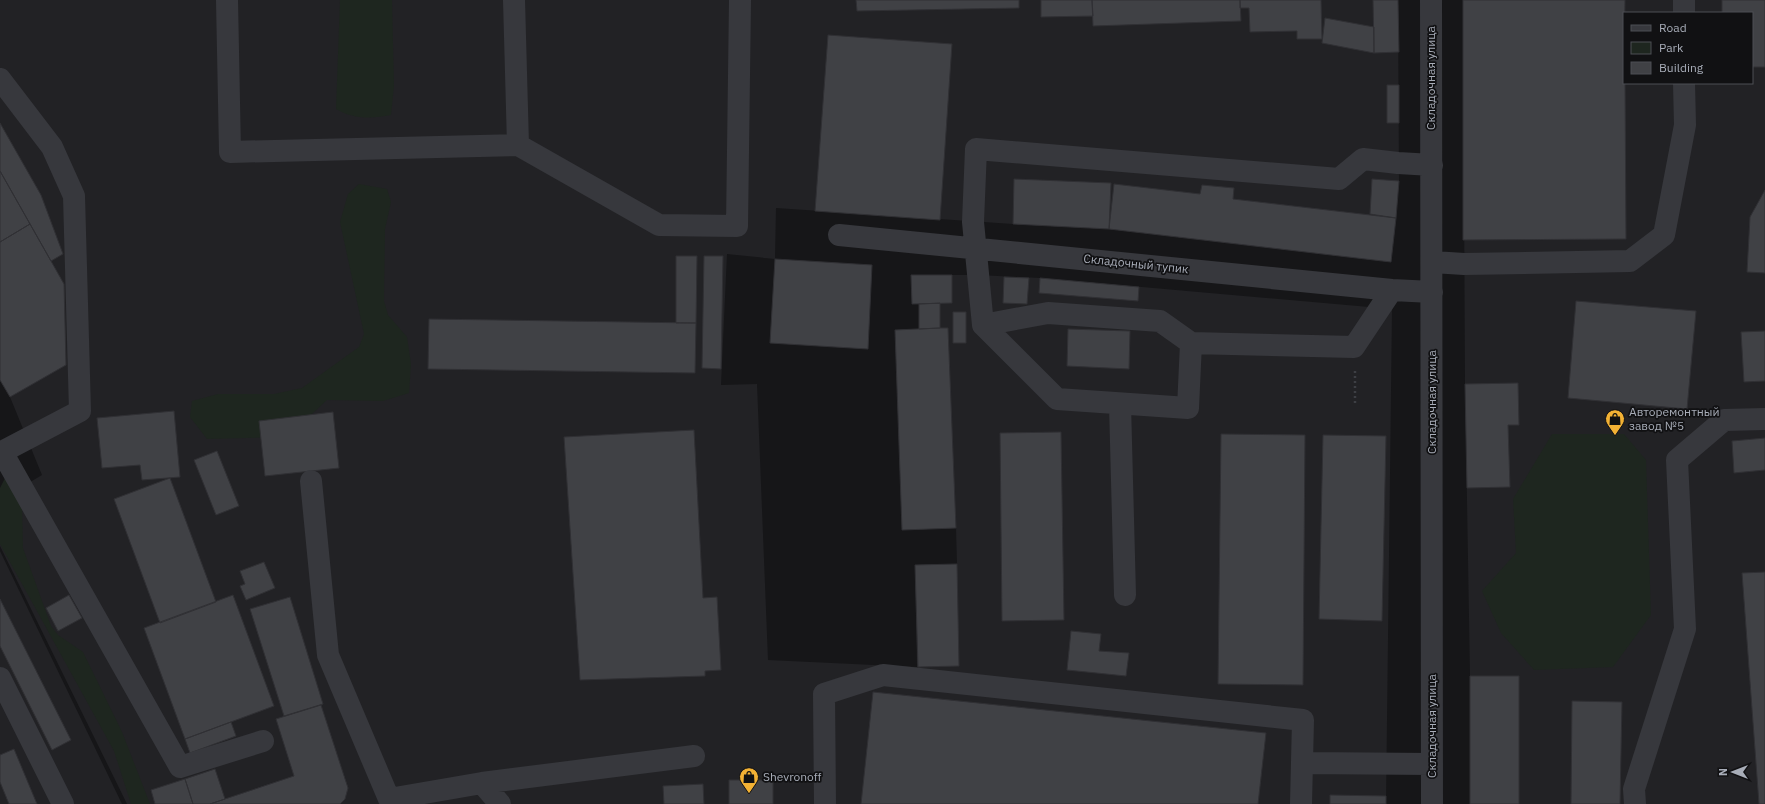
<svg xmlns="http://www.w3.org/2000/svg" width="1765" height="804" font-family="'IBM Plex Sans',sans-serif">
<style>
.built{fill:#222225;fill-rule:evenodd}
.green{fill:#1e261f}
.building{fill:#404145;stroke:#303034}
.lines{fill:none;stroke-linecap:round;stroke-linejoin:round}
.path{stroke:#3d3f44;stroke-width:2.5;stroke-dasharray:2 3;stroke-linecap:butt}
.minor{stroke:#37383d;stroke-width:22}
.labels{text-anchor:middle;stroke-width:3.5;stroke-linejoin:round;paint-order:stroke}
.street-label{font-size:12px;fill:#a8adb8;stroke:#111113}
.poi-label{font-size:12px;fill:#a8adb8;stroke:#111113;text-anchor:start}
</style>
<rect width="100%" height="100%" fill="#161618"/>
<path class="built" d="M0 0H1398L1399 181 1391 262 1109 229 1013 224 776 208 775 259 727 254 721 385 757 384 768 660 917 667 915 565 957 564 956 528 902 530 895 330 919 329V304H912L911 275H978L1040 278 1392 309 1386 804H127L0 546V500L42 475 10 397 0 380Z
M1463 0H1765V804H1470V676L1465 384ZM1624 13H1752V83H1624Z
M0 551 122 804H0Z"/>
<path class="green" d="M340 0H392L394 86 391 115C371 119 353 119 336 109Z
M359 184 387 189 391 202 385 229 384 301 388 315 407 337 411 364 409 393 383 401 327 400 287 437 207 439 190 417 192 401 218 394H274L302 388 359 347 364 334 340 222 348 194Z
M1552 434H1624L1646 460 1651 615 1613 667 1534 670 1501 633 1482 591 1516 553 1513 499Z
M5 478 22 503 23 548 51 626 58 635 83 652 122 732 150 804H131L114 751 0 544V488Z"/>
<path class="building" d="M856 0H1019V8L857 11Z
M1041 0H1092L1093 16 1041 17Z
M1092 0H1240L1241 21 1093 26Z
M1240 0H1321L1322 39H1297V31L1250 32 1249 8H1240Z
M1373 0H1398L1399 52 1374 53Z
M1463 0H1625L1624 83H1625L1626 239 1463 240Z
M1722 0H1765V67H1752V13H1722Z
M1325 18 1374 27V53L1322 43Z
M828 35 952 44 940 220 815 211Z
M1387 85H1399V123H1387Z
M0 123 41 195 63 254 51 261 0 171Z
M0 171 30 224 0 242Z
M1014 179 1111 183 1109 229 1013 224Z
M1372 179 1399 181 1396 218 1370 214Z
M1114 184 1200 194 1202 185 1234 188 1233 199 1396 218 1391 262 1109 229Z
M1765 190V273L1747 272 1750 217Z
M30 224 64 284 66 365 10 397 0 380V242Z
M676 256H697L696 323H676Z
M704 256H723L721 369 702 368Z
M775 259 872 265 868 349 770 343Z
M911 275H952V303L912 304Z
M1004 277 1029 278 1027 304 1003 303Z
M1040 278 1139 287 1138 301 1039 293Z
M1576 301 1696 311 1687 409 1568 398Z
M940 303V328L919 329V304Z
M953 312H966V343H953Z
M429 319 696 323 695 373 428 369Z
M940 328H948L956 528 902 530 895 330Z
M1068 329 1130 331 1129 369 1067 366Z
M1765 331V381L1744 382 1741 332Z
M1518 383 1519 425H1508L1510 487 1467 488 1465 384Z
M174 411 180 477 142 480 140 465 102 468 97 418Z
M333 412 339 468 265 476 259 421Z
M694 430 703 598 717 597 721 670 705 671V676L580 680 564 437Z
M1061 432 1064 620 1002 621 1000 433Z
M1221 434 1305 435 1303 685 1218 684Z
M1323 435 1386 436 1382 621 1319 619Z
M1765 438V470L1734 473 1732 441Z
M217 451 239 506 216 515 194 460Z
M170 478 216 602 160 623 114 499Z
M264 562 275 588 246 600 240 586 245 584 240 571Z
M957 564 959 666 918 667 915 565Z
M1765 572V804H1759L1742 573Z
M69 595 82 618 58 631 46 608Z
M233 595 274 706 185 739 144 628Z
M290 597 323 704 284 716 250 609Z
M0 599 71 740 52 750 0 646Z
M1071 631 1101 634 1099 651 1129 653 1126 676 1067 670Z
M1470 676H1519V804H1470Z
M873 692 1266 733 1258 804H861Z
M1572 701 1622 702 1620 804H1571Z
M321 705 348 788 345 799 340 804H210L294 776 276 719Z
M231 722 236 736 190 753 185 739Z
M14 749 37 804H9L0 782V755Z
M215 769 225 799 210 804H193L185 779Z
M185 779 193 804H155L151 790Z
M729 780H773V804H729Z
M703 784 704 804H664L663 786Z
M1330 795 1386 796V804H1330Z"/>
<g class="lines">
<path class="path" d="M1355 403V371"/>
<path class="minor" d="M227 0 230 152 518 145 514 0
M1431 0 1432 804
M1684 0V13
M0 79 52 147 74 196 80 411 2 452 180 767 263 741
M518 145 659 225 737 226 740 0
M839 235 1392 290 1432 292
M1433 262 1464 264 1630 261 1664 235 1685 125 1684 83
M983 325 1048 313 1160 321 1191 343 1188 408 1057 399 983 325 973 222 976 149 1339 179 1363 159 1398 163 1432 165
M1191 343 1354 347 1392 290
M1120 404 1125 595
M311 481 328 655 389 799 482 783 694 756
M0 678 63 804
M1303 763 1432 764
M482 783 500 804
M825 804 824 694 883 675 1303 720 1301 804
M1635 804 1634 789 1685 629 1677 460 1724 420 1765 419"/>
</g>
<defs>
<g id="shop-pin" transform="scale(1)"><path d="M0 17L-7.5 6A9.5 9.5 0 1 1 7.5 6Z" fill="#f2b134" stroke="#111113"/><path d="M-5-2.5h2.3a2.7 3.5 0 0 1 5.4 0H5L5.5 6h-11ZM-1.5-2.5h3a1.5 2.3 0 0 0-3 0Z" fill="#111"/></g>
</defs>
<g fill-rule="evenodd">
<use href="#shop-pin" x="1615" y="419"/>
<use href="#shop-pin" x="749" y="777"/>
</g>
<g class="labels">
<g class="street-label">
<text transform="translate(1431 78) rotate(-90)" y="4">Складочная улица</text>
<text transform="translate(1136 264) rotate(6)" y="4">Складочный тупик</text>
<text transform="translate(1432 402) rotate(-90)" y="4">Складочная улица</text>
<text transform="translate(1432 726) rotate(-90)" y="4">Складочная улица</text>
</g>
<g class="poi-label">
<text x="1629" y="416">Авторемонтный<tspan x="1629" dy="14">завод №5</tspan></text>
<text x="763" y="781">Shevronoff</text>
</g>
</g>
<rect x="1623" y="12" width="130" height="72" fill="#111113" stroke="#4d4f55"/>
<rect x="1631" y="25" width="20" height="6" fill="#37383d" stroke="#4d4f55"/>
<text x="1659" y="32" font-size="12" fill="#a8adb8">Road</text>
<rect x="1631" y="42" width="20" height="12" fill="#1e261f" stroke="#4d4f55"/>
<text x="1659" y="52" font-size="12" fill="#a8adb8">Park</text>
<rect x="1631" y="62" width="20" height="12" fill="#404145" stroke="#4d4f55"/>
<text x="1659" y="72" font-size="12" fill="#a8adb8">Building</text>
<g transform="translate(1733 772) rotate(270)" stroke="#111113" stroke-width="3" paint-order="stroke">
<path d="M0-3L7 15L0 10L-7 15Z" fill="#a8adb8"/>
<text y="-6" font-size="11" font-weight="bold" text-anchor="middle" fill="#a8adb8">N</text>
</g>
</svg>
